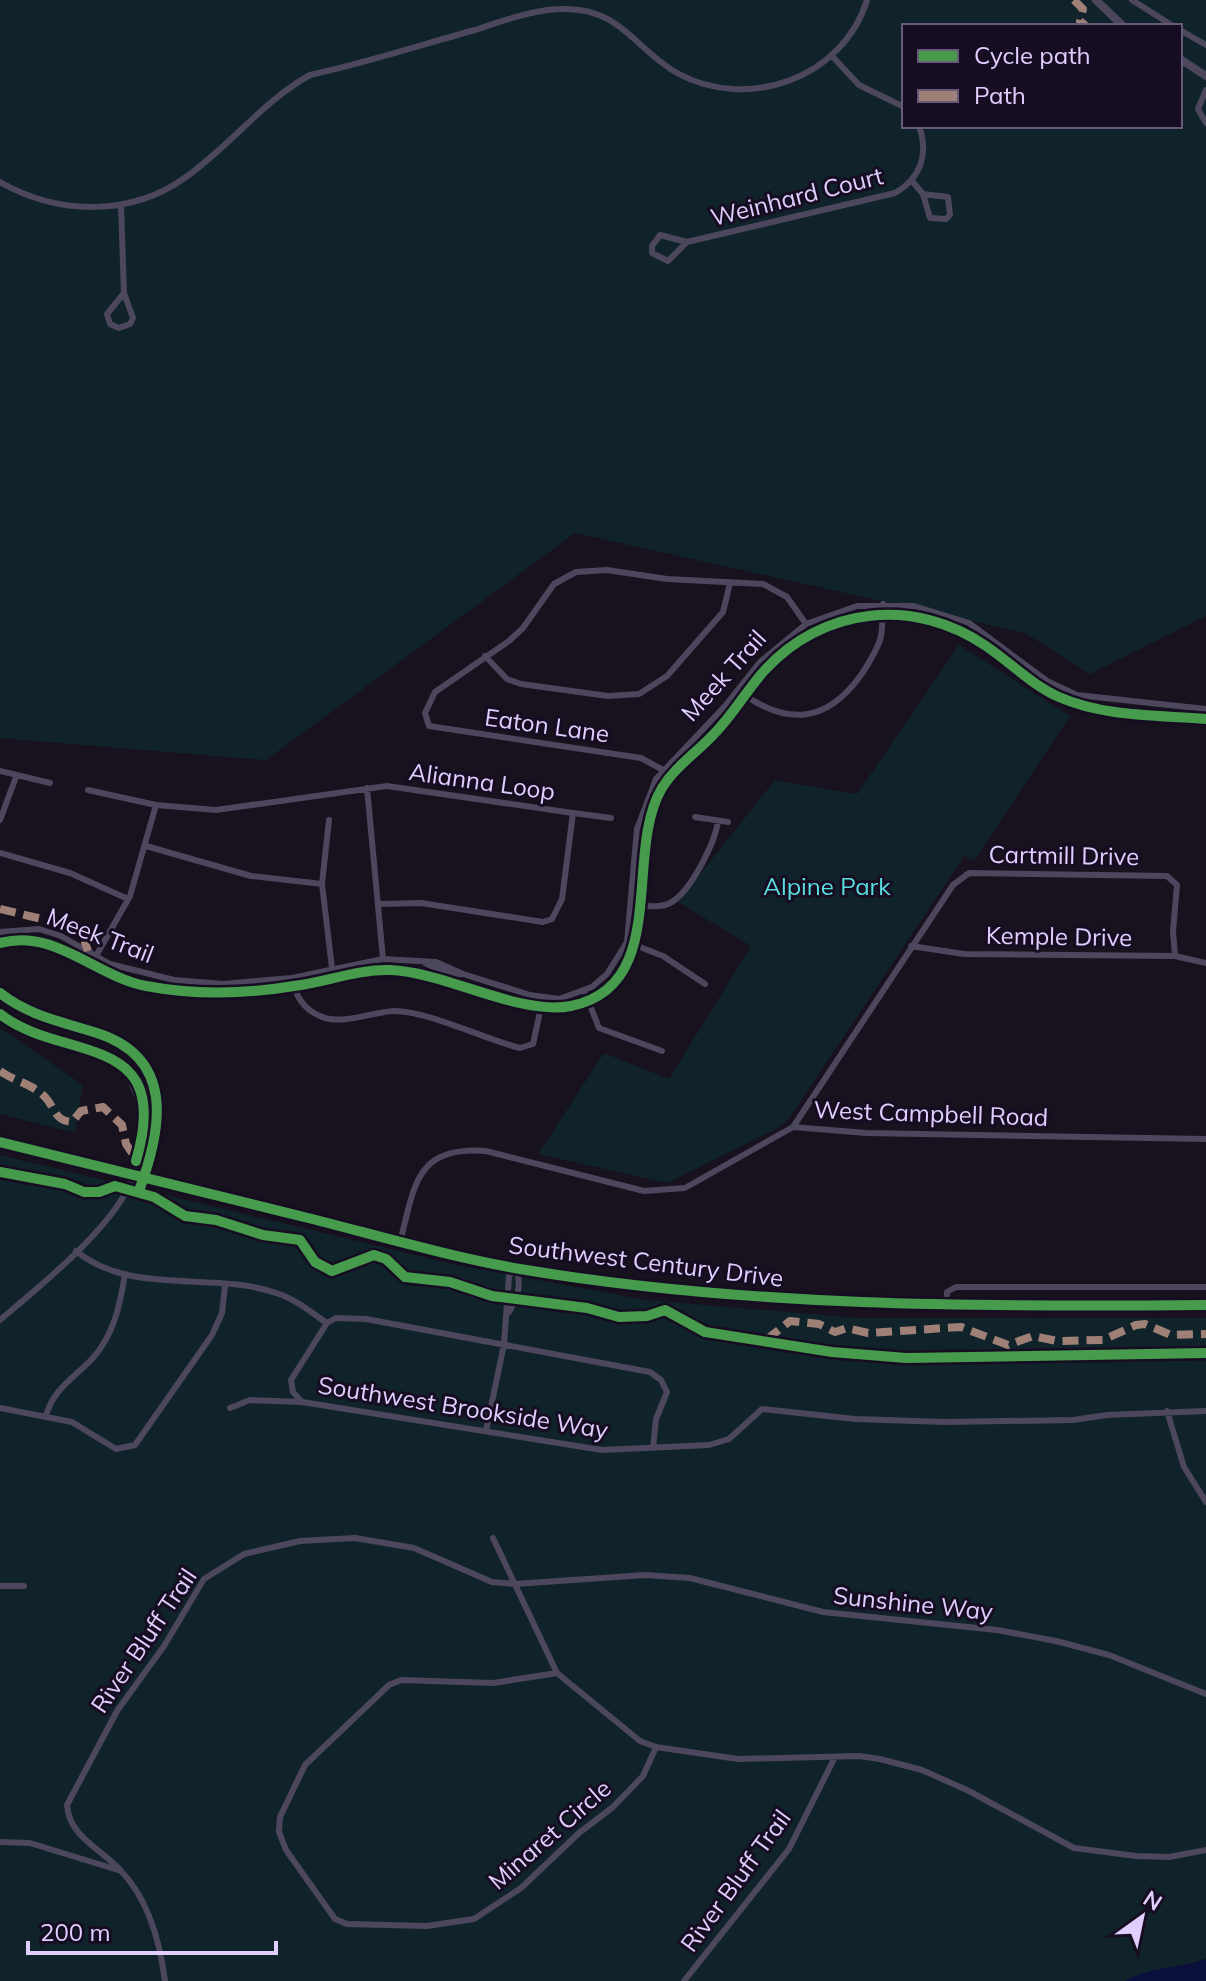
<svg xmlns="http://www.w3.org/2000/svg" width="1206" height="1981" font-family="Mulish,sans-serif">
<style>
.green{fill:#11232a;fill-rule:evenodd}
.water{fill:#0a0f3c}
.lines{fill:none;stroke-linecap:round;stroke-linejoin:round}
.minor{stroke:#4d475e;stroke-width:6}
.tertiary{stroke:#4d475e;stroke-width:8}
.secondary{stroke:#5d5371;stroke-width:9}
.quiet{stroke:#9e8076;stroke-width:8;stroke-dasharray:16 8;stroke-linecap:butt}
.cycleway-casing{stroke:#160d22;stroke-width:15}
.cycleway{stroke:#469c4c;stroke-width:10}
.labels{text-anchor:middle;stroke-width:6;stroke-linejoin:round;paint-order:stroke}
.street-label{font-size:24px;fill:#e0ceff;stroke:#160d22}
.park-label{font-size:24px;fill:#59dee0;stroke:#160d22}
</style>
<rect width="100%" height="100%" fill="#17121d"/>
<path class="green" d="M0 0H1206V616L1090 674 1025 633 575 533 266 760 0 738ZM904 26H1180V126H904Z
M959 645 1070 716 974 861 964 856 788 1120 776 1129 667 1183 538 1154 604 1053 669 1079 751 946 678 902 775 780 857 794Z
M0 1028 83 1085 75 1133 0 1114Z
M0 1155 452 1264 646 1300 859 1318H1206V1959L1125 1981H0Z"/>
<path class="water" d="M1206 1959V1981H1125C1148 1967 1181 1968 1206 1959Z"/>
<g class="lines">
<path class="minor" d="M1132 0 1173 26
M1180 30 1206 45
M832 56 859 85 904 107
M1206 90 1198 109 1206 123
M912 181 923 194 930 218 946 219 950 215 948 197 923 194
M0 182C58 215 131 217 186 177 230 146 263 101 310 75 366 63 420 45 475 30 503 21 534 9 564 9 620 8 635 49 677 73 748 112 843 78 867 0
M121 205 124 293 133 318 130 324 119 328 110 324 107 314 124 293
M687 242 668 261 652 253V246L660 235 687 242 895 193C921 178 929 154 919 126
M485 656 507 679 521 684 608 696 639 694 667 676 723 612 730 583
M739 691C786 726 826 724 861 675 869 663 878 649 881 636 883 625 882 615 883 604
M663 770 641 758 429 726 425 713 435 692 509 641 523 628 554 584 576 572 607 570 667 579 763 584 787 597 806 624
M0 771 50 783
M367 788 383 959
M88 790 156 805 216 810 387 786 573 813 562 899 552 919 543 922 421 903 379 904
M573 813 611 818
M695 817 728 822
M0 820 16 777
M329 820 322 884 332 968
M146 846 251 876 322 884
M0 853 70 873 128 899
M631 904C643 905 659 909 670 903 690 893 715 843 718 821
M0 932 39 929 61 936 110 964 174 980 223 984 292 978 383 959 436 962 463 974 530 995 559 999 592 987 607 974 627 942 637 829 656 779 725 706 760 662 806 624 857 606H914L969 623 1047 681 1077 695 1206 709
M627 942 663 956 705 984
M911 946 964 954 1175 956 1206 963
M96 956 130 896 156 805
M425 963 450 975 463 974
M292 978C295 995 303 1009 320 1016 341 1026 371 1012 394 1011 428 1011 484 1039 520 1048L533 1044 543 998
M584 990 599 1028 662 1051
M793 1127 953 885 969 873 1167 876 1177 885 1173 931 1175 956
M400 1242C415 1185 415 1146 486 1151L644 1191 685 1188 793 1127 866 1133 1206 1139
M76 1251C132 1297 215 1270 279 1294 297 1300 312 1313 327 1323
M947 1306V1292L956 1287H1206
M509 1312C518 1297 522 1284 516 1268
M0 1320C38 1288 121 1221 133 1175
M302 1402 293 1392 291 1380 327 1323 336 1318 366 1319 650 1372 661 1380 667 1392 656 1419 653 1448
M0 1408 72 1422 116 1449 135 1445 212 1335 222 1313 225 1286
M230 1408 250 1400 302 1402 602 1450 709 1445 729 1439 762 1409 855 1419 945 1422 1073 1420 1107 1415 1206 1411
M1167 1411 1184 1467 1206 1502
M46 1416C53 1389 73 1379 92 1359 114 1335 120 1305 125 1274
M486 1431 504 1344 509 1276 516 1268
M493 1538 557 1673 640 1741 656 1747 738 1759 859 1756 880 1759 922 1770 969 1791 1074 1848 1136 1856 1169 1857 1206 1850
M0 1586H24
M557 1673 493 1683 401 1680 389 1685 305 1765 280 1817 279 1832 286 1850 335 1919 347 1924 427 1926 474 1919 521 1888 579 1833 613 1807 643 1776 656 1747
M0 1842 30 1843 118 1870
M165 1981C160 1942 149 1900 121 1871 102 1849 69 1837 67 1805L117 1711 164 1646 204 1579 244 1554 300 1541 355 1538 414 1548 492 1582 515 1584 645 1575 690 1578 823 1612 997 1630 1056 1641 1109 1655 1206 1694
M684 1981 789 1849 835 1757"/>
<path class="tertiary" d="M1096 0 1123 26
M1180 59 1206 76
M0 1014 30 1030 96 1049 129 1074 145 1113 133 1175"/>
<path class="secondary" d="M0 1142C102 1167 203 1192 304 1217 376 1235 447 1256 520 1269 747 1307 976 1307 1206 1305"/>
<path class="quiet" d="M1074 0 1083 9 1080 21 1086 26
M0 909 80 928 88 951
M0 1071C16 1082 31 1083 45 1097 55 1107 54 1121 72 1122L81 1111 103 1107 122 1125 126 1144 136 1159
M766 1340 790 1321 819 1324 835 1332 847 1328 868 1333 961 1327 1008 1345 1033 1336 1057 1341 1103 1340 1136 1325 1145 1324 1171 1335 1206 1334"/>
<g class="cycleway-casing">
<path id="cycleway" d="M0 943C54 928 95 976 146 986 194 995 246 994 294 986 326 982 358 969 390 970 446 972 519 1016 571 1006 671 986 623 853 662 788 675 767 696 753 713 735 733 715 746 691 764 671 823 606 915 597 986 646 1011 663 1032 685 1059 697 1104 717 1158 715 1206 719
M0 993C29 1016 63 1022 97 1033 175 1058 162 1128 140 1188
M0 1014C62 1063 175 1029 136 1161
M0 1142C102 1167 203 1192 304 1217 376 1235 447 1256 520 1269 747 1307 976 1307 1206 1305
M0 1172 65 1184 84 1192H99L115 1186 154 1197 185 1216 216 1220 263 1235 300 1240 315 1262 332 1271 374 1255 386 1259 405 1277 450 1282 492 1296 587 1308 619 1317 647 1316 665 1310 705 1332 832 1352 906 1358 1206 1353"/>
</g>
<use href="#cycleway" class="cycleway"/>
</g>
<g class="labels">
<g class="street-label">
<text transform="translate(797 197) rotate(-14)" y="8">Weinhard Court</text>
<text transform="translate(724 676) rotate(-48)" y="8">Meek Trail</text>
<text transform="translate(547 726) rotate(8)" y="8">Eaton Lane</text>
<text transform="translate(482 782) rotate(8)" y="8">Alianna Loop</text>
<text transform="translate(1064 856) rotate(1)" y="8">Cartmill Drive</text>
<text transform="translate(100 936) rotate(21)" y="8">Meek Trail</text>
<text transform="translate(1059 937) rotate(1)" y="8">Kemple Drive</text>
<text transform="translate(931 1114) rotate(2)" y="8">West Campbell Road</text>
<text transform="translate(646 1262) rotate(7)" y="8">Southwest Century Drive</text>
<text transform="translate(463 1408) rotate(9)" y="8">Southwest Brookside Way</text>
<text transform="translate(913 1604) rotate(6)" y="8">Sunshine Way</text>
<text transform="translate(144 1641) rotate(-56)" y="8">River Bluff Trail</text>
<text transform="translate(550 1835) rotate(-41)" y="8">Minaret Circle</text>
<text transform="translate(736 1881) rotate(-54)" y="8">River Bluff Trail</text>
</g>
<g class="park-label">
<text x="827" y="895">Alpine Park</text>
</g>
</g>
<rect x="902" y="24" width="280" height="104" fill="#160d22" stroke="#675a7a" stroke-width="2"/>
<rect x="918" y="50" width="40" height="12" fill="#469c4c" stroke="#675a7a" stroke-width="2"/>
<text x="974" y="64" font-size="24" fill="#e0ceff">Cycle path</text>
<rect x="918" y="90" width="40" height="12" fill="#9e8076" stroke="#675a7a" stroke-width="2"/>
<text x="974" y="104" font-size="24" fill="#e0ceff">Path</text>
<g transform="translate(1142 1917) rotate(33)" stroke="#160d22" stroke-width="6" paint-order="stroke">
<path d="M0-6L14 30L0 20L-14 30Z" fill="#e0ceff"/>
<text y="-12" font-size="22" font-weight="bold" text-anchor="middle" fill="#e0ceff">N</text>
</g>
<path d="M28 1941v12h248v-12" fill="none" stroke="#e0ceff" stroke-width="4"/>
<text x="40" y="1941" font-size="24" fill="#e0ceff" stroke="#160d22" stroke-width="6" paint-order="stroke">200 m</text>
</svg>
